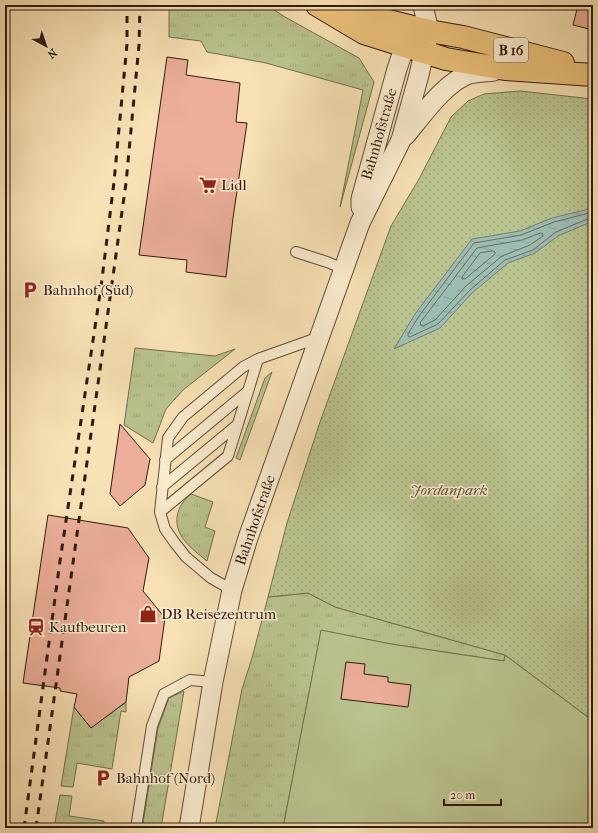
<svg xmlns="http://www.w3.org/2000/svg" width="598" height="833" font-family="'IM FELL French Canon',serif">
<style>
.grass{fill:url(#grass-tufts);stroke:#746f50}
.park{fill:url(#park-dots);stroke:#746f50}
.pitch{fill:#bac490;stroke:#746f50}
.water{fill:url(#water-ripples);stroke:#727c71}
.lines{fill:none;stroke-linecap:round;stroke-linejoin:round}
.shore{stroke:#666c61;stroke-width:1}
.building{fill:#edaf9a;stroke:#2f1a10}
.service-casing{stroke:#614c39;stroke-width:12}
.minor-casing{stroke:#614c39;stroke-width:21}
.primary-casing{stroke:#2f1a10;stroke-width:24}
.service{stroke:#faeccf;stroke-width:10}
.minor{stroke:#faeccf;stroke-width:19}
.primary{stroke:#ecc17a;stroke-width:22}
.rail{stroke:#2f1a10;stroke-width:3;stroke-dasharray:7 7;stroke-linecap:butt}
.labels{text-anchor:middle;stroke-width:3;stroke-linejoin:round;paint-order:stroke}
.shield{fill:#faeccf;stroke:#6c5949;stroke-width:1}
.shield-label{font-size:14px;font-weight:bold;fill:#2f1a10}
.street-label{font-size:15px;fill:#2f1a10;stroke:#faeccf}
.poi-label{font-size:15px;fill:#2f1a10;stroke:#faeccf;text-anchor:start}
.park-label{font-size:15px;font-style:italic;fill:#594d36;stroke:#faeccf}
</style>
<defs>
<pattern id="grass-tufts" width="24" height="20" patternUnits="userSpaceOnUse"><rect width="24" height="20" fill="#bac490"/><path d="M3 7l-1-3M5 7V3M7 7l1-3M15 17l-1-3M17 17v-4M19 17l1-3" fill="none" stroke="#a0a87b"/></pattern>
<pattern id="park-dots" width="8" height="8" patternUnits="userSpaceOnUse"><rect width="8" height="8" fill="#bac490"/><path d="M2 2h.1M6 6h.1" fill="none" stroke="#a0a87b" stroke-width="1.8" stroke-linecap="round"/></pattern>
<pattern id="water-ripples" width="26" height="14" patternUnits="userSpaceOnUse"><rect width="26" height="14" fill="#9ebdb2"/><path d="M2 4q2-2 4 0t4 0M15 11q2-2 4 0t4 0" fill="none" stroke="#88a298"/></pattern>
</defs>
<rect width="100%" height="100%" fill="#f8e2b5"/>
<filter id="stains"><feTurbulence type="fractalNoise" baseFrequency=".005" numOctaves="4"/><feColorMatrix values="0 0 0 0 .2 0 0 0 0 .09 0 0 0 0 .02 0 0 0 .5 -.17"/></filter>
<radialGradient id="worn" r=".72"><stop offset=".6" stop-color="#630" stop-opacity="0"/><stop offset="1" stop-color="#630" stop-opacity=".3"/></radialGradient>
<path class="grass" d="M169 5H267L285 17 359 58 374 82 340 207 363 90 266 63 207 52 201 41 169 37Z
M135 348 215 356 235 349 183 390 166 409 153 443 124 425Z
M272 372 240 460 236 458 265 378Z
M191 494 213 502 205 527 215 531 207 561C191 548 172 535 178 512 181 504 184 500 191 494Z
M308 593 335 607 505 655 504 661 391 644 321 631 283 828H215L242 689 252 658 268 597Z
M184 691 161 828 143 823 158 728 169 698Z
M126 702V712L121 711 112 769 77 763 73 787 61 786 74 707 91 728Z
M60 795 72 796 69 816 104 821 103 828H54Z"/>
<path class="park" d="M520 91 593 99V721L505 655 335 607 308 593 268 597 287 523 320 422 391 226 419 179 451 117 468 101 484 94Z"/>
<path class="pitch" d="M321 630 391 644 504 661 505 655 593 721V828H283Z"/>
<path class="water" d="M593 208V221L558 236 535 253 508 263 472 293 440 328 394 349 415 314 472 239 520 231 552 218Z"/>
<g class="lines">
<path class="shore" d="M593 212 554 222 521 235 474 243 419 316 408 334V336L410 337 438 324 470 290 505 260 533 250 556 232 590 218H593
M541 233 543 234V236L530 245 502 256 466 286 435 320 423 326 421 325 420 323 423 319 477 248 522 240Z
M493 251 495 252V254L465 279H462V277L480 253Z"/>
</g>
<path class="building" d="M578 5H593V30L573 25Z
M167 57 188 60 186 75 240 83 236 122 247 123 233 218 226 277 186 272 187 260 139 255Z
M120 424 150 459 145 485 120 506 110 494Z
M48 515 128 528 149 558 143 591 165 618 159 661 129 677 126 702 91 728 74 707 77 694 60 691V688L23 683Z
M346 662 365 664 364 674 388 677V682L411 685 408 707 341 699Z"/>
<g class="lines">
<g class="service-casing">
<path id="service" d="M296 252 327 262 344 269
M165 460 248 391
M162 487 237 425
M160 512 228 456 258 359
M232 590 211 578 186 557 175 543 165 529 160 512 168 438 183 417 243 367 258 359 320 337
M136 828 152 726 164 694 190 680 213 682"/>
</g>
<g class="minor-casing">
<path id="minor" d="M405 136C421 117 445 82 469 74 477 72 486 72 494 71
M361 207V199L397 69 409 33
M189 828 213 682 232 590 248 538 360 223 401 140 419 75 429 31 423 6"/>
</g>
<g class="primary-casing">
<path id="primary" d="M317 5 364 33 446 59 505 69 593 75
M336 5 376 18 429 31 463 37 563 63"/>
</g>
<use href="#service" class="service"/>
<use href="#minor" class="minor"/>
<use href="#primary" class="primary"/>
<path class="rail" d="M24 828 60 561 101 287 114 182 127 44V5
M36 828 126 183 139 45 140 5"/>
</g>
<defs>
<g id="supermarket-bare" transform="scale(1.38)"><path d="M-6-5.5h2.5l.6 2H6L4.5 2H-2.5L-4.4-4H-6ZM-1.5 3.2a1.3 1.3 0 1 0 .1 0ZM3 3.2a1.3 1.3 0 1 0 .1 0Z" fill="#8f2418" stroke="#faeccf" stroke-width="2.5" paint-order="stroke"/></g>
<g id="parking-bare" transform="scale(1.38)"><path d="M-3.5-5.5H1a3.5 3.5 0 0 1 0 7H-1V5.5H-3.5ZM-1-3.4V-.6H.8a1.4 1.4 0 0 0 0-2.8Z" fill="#8f2418" stroke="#faeccf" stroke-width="2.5" paint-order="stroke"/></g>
<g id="shop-bare" transform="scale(1.38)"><path d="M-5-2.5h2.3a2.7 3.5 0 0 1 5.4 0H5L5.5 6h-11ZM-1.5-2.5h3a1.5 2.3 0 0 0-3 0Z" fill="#8f2418" stroke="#faeccf" stroke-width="2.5" paint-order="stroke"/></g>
<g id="station-bare" transform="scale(1.38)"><path d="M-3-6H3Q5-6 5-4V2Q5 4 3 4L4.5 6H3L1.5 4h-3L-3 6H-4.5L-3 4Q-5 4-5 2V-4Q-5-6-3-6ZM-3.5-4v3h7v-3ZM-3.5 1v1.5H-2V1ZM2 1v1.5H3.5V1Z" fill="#8f2418" stroke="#faeccf" stroke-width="2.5" paint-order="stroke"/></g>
</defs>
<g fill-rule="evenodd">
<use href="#supermarket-bare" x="208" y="185"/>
<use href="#parking-bare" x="30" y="290"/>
<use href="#shop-bare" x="148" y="614"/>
<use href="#station-bare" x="36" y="627"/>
<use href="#parking-bare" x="103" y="778"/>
</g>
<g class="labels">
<rect class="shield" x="494" y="38" width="34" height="24" rx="3"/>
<g class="shield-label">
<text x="511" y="55">B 16</text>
</g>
<g class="street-label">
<text transform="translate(379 134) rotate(-74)" y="5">Bahnhofstraße</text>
<text transform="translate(255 520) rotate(-71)" y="5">Bahnhofstraße</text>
</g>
<g class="poi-label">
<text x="221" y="190">Lidl</text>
<text x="43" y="295">Bahnhof (Süd)</text>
<text x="161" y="619">DB Reisezentrum</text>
<text x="49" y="632">Kaufbeuren</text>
<text x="116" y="783">Bahnhof (Nord)</text>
</g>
<g class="park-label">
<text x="449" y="495">Jordanpark</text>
</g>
</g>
<rect width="598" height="833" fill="none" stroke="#f8e2b5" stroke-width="20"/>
<rect x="6" y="6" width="586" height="821" fill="none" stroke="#2f1a10" stroke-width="2"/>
<rect x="10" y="10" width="578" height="813" fill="none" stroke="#2f1a10"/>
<g transform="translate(46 46) rotate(140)" stroke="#faeccf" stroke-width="3" paint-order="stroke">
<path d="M0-3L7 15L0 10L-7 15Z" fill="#2f1a10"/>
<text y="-6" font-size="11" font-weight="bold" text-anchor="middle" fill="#2f1a10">N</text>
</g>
<path d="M444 799v6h57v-6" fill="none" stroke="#2f1a10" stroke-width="2"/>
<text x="450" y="799" font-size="12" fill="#2f1a10" stroke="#faeccf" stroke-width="3" paint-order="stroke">20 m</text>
<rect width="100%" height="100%" filter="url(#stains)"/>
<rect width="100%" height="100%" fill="url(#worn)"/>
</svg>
